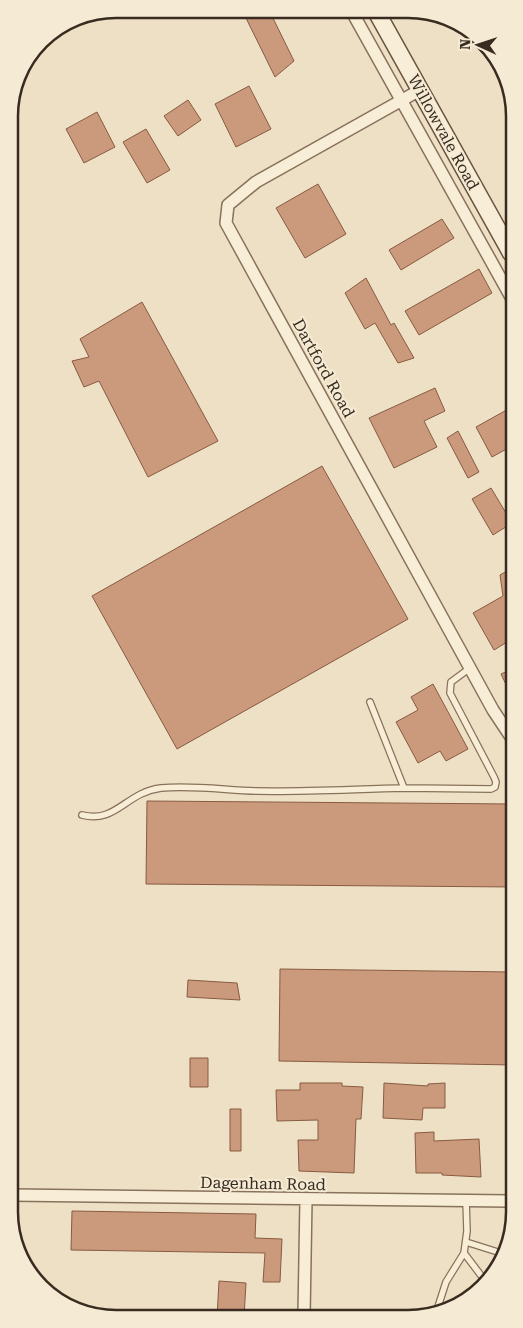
<svg xmlns="http://www.w3.org/2000/svg" width="523" height="1328" font-family="'Roboto Serif',serif">
<style>
.building{fill:#cb9a7c;stroke:#875b41}
.lines{fill:none;stroke-linecap:round;stroke-linejoin:round}
.lane-casing{stroke:#88725b;stroke-width:8}
.street-casing{stroke:#88725b;stroke-width:14}
.secondary-casing{stroke:#6a533e;stroke-width:19}
.lane{stroke:#f8eed8;stroke-width:5.5}
.street{stroke:#f8eed8;stroke-width:11}
.secondary{stroke:#f8eed8;stroke-width:16}
.labels{text-anchor:middle;stroke-width:4;stroke-linejoin:round;paint-order:stroke}
.street-label{font-size:16px;fill:#392b1f;stroke:#f5ebd4}
.rim{fill:none;stroke:#392b1f;stroke-width:2.5}
</style>
<rect width="100%" height="100%" fill="#eee0c5"/>
<path class="building" d="M254 10H269L294 61 275 77 244 14Z
M249 86 271 129 236 147 215 104Z
M188 100 201 120 178 136 164 116Z
M97 112 115 147 84 163 66 129Z
M146 129 170 170 147 183 123 142Z
M318 184 346 234 305 258 276 208Z
M442 219 454 238 401 270 389 250Z
M479 269 492 293 419 335 405 311Z
M366 278 391 325 394 323 414 358 398 363 375 323 365 329 345 293Z
M142 302 218 441 148 477 99 381 84 387 72 361 89 357 80 339Z
M435 388 445 411 424 421 437 447 394 468 369 418Z
M512 407V446L492 457 476 427Z
M458 431 479 472 468 478 447 438Z
M322 466 408 619 177 749 92 596Z
M491 488 512 523 493 535 472 499Z
M512 568V639L494 650 473 613 503 596 500 575Z
M512 669V697L501 674Z
M433 684 468 749 446 761 440 751 418 763 396 722 418 710 411 697Z
M147 801 513 804V887L146 884Z
M280 969 513 972 514 1065 279 1061Z
M188 980 237 983 240 1000 187 997Z
M190 1058H208V1087H190Z
M300 1083H342V1086L363 1087 361 1119H356L354 1173 299 1171 298 1140H318V1120L277 1121 276 1090H300Z
M384 1083 428 1086V1084L445 1083V1108H423L422 1120 383 1118Z
M230 1109H241V1151H230Z
M434 1132V1141L479 1139 481 1177 442 1175V1173H416L415 1133Z
M72 1211 256 1214 255 1238 282 1239 280 1282H263L265 1253 71 1250Z
M219 1281 246 1283 244 1317H217Z"/>
<g class="lines">
<g class="lane-casing">
<path id="lane" d="M9 277H11
M370 702 404 788 491 789 495 787 496 782 494 777 450 693 451 682 470 668
M82 815C116 824 126 792 161 788 192 785 225 790 256 791 305 792 355 789 404 788
M466 1242 501 1253
M464 1253 486 1282
M435 1316 446 1282 464 1253 467 1231 466 1200"/>
</g>
<g class="street-casing">
<path id="street" d="M351 10 511 297
M420 90 256 182 228 205 226 223 493 710 513 740
M12 1195 514 1201
M304 1316 306 1199"/>
</g>
<g class="secondary-casing">
<path id="secondary" d="M376 11 511 253"/>
</g>
<use href="#lane" class="lane"/>
<use href="#street" class="street"/>
<use href="#secondary" class="secondary"/>
</g>
<g class="labels">
<g class="street-label">
<text transform="translate(444 132) rotate(61)" y="6">Willowvale Road</text>
<text transform="translate(324 368) rotate(61)" y="6">Dartford Road</text>
<text transform="translate(263 1183) rotate(1)" y="6">Dagenham Road</text>
</g>
</g>
<path d="M0 0H523V1328H0ZM116 18H408A98 98 0 0 1 506 116V1212A98 98 0 0 1 408 1310H116A98 98 0 0 1 18 1212V116A98 98 0 0 1 116 18Z" fill="#f5ebd4" fill-rule="evenodd"/>
<path class="rim" d="M116 18H408A98 98 0 0 1 506 116V1212A98 98 0 0 1 408 1310H116A98 98 0 0 1 18 1212V116A98 98 0 0 1 116 18Z"/>
<g transform="translate(478 45) rotate(273)" stroke="#f5ebd4" stroke-width="4" paint-order="stroke">
<path d="M0-4L9 19L0 12L-9 19Z" fill="#392b1f"/>
<text y="-8" font-size="14" font-weight="bold" text-anchor="middle" fill="#392b1f">N</text>
</g>
</svg>
